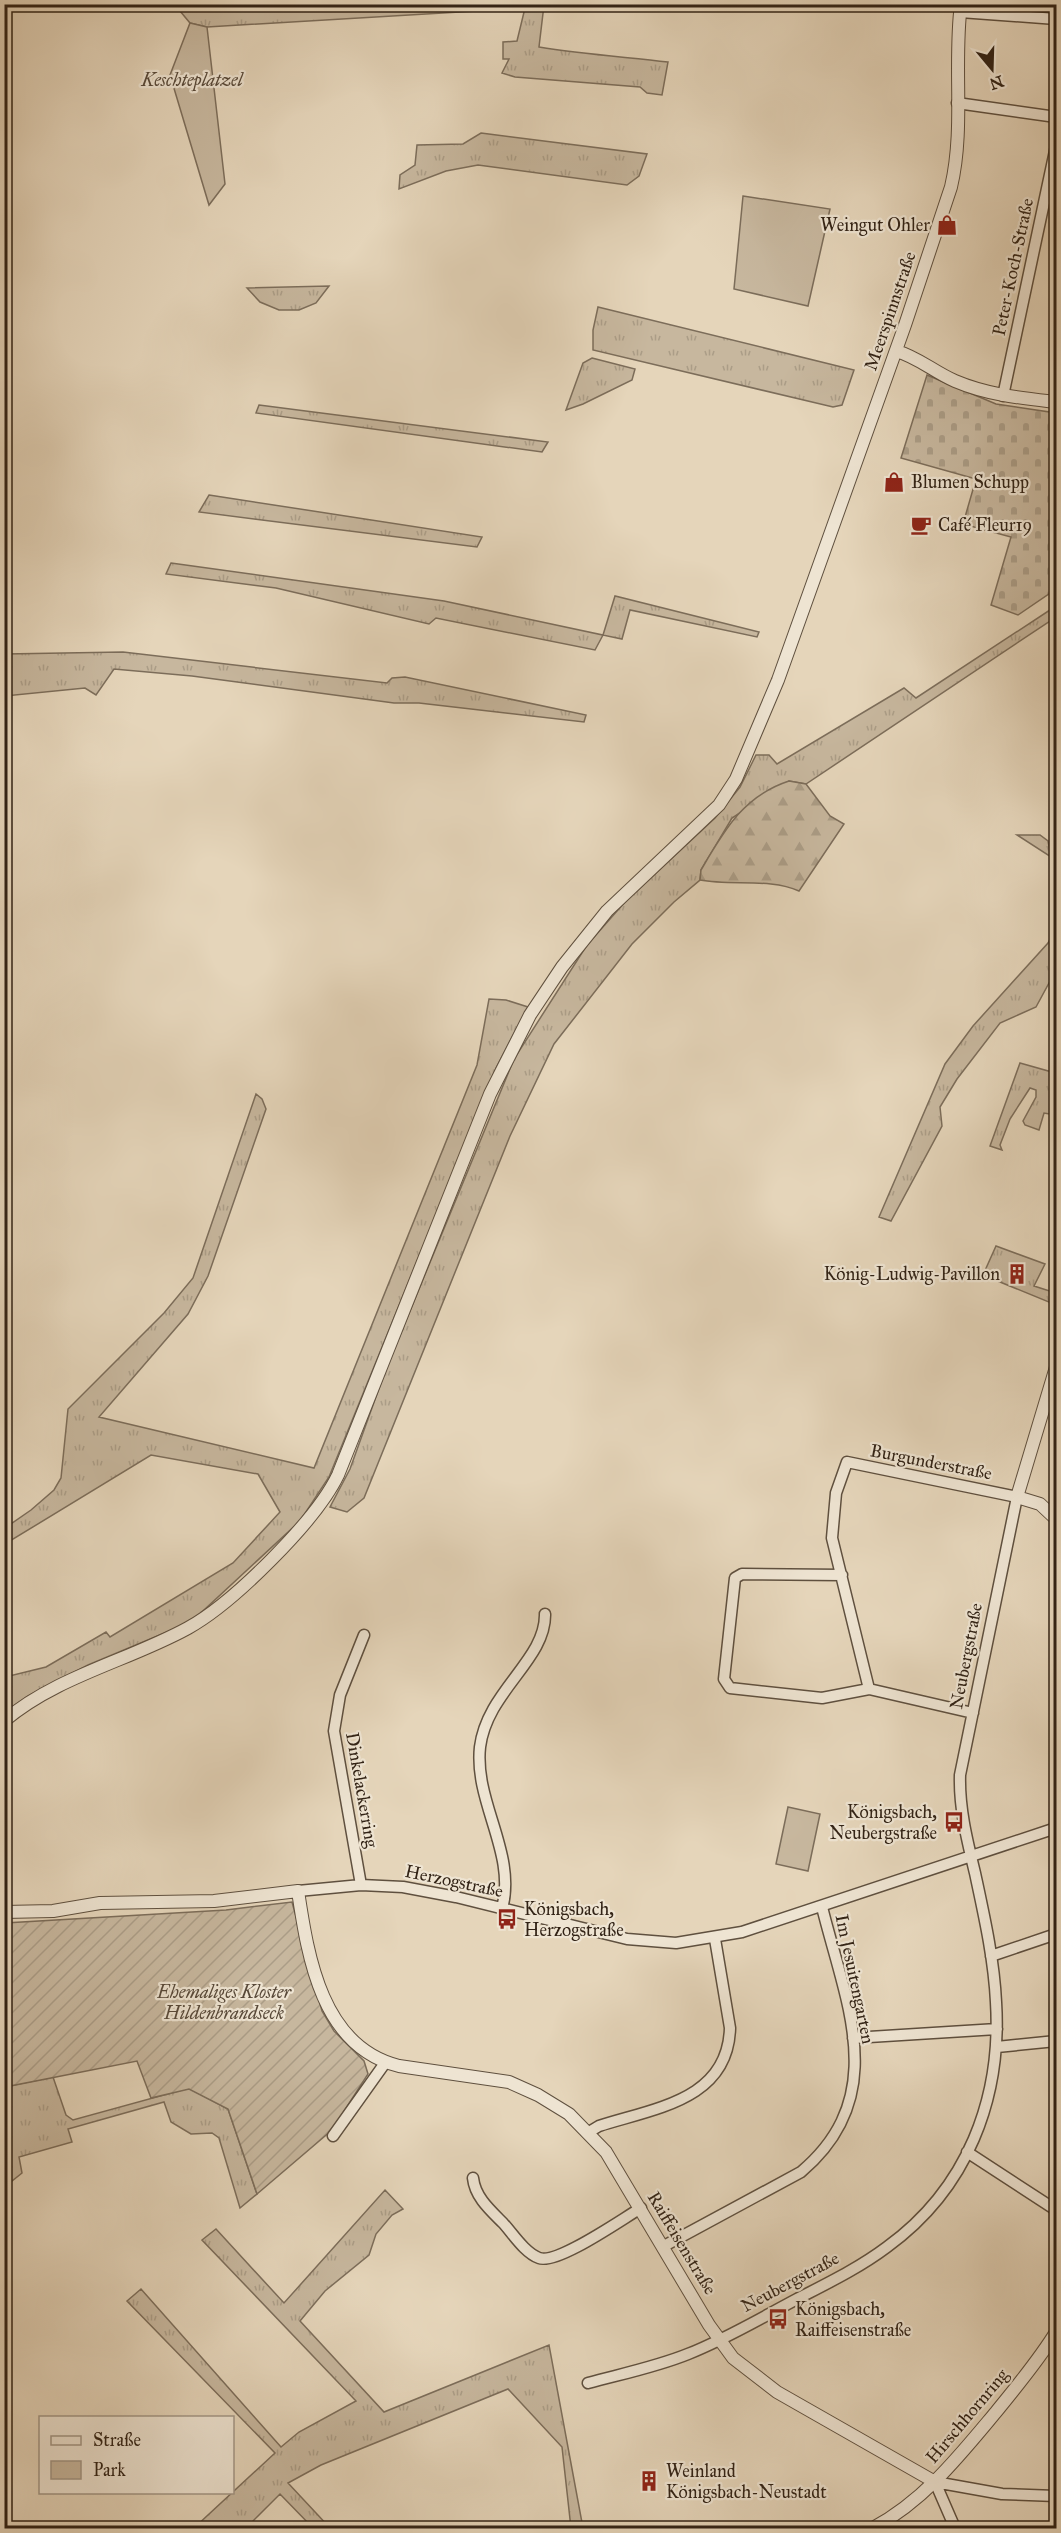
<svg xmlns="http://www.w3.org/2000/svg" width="1061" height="2533" font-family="'IM FELL Great Primer',serif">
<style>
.grass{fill:url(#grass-tufts);stroke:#7c6d5a;stroke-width:1.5}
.forest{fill:url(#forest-firs);stroke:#7c6d5a;stroke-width:1.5}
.cemetery{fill:url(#cemetery-stones);stroke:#7c6d5a;stroke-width:1.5}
.park{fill:#c7b79e;stroke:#7c6d5a;stroke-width:1.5}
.garden{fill:url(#garden-furrows);stroke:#7c6d5a;stroke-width:1.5}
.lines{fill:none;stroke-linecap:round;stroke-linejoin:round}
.minor-casing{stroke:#5f503f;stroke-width:13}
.tertiary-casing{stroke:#5f503f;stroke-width:14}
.minor{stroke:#eee4d2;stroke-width:10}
.tertiary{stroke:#eee4d2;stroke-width:12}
.labels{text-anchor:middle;stroke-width:4.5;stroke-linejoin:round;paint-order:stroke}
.park-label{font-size:18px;font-style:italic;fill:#574838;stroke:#eee4d2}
.poi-label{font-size:18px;fill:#322316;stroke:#eee4d2;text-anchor:start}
.street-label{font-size:18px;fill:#322316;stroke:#eee4d2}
</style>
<defs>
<pattern id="grass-tufts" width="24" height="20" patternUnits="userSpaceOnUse" patternTransform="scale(1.5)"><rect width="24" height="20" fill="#c7b79e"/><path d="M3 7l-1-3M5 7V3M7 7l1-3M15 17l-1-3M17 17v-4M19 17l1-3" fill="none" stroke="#ab9d87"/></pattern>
<pattern id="forest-firs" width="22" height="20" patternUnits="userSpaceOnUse" patternTransform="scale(1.5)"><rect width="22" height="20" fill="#c7b79e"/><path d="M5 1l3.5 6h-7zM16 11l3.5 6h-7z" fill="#ab9d87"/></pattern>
<pattern id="cemetery-stones" width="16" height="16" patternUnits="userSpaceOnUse" patternTransform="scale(1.5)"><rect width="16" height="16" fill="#c7b79e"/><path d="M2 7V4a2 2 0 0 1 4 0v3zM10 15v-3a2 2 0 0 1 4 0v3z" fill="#ab9d87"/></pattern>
<pattern id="garden-furrows" width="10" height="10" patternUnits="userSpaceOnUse" patternTransform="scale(1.5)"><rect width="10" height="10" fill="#c7b79e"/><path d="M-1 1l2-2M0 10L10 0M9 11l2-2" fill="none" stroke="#ab9d87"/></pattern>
</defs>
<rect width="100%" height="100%" fill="#e5d5ba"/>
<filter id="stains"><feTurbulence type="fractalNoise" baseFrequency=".00333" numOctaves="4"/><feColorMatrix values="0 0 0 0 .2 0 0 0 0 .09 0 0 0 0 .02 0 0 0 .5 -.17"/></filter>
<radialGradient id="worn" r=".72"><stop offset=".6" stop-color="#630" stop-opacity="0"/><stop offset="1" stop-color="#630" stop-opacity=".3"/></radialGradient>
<path class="grass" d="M175 5H544L539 47C582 54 625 57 668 62L662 95 647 93 640 87 515 77 502 73 509 59H503V42L517 41 525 8 207 27 190 23Z
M481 133 647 154 639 176 627 185 478 165 446 171 399 189 400 175 415 165 417 145 463 144Z
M329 286 316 303 299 310H279L260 302 247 288Z
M598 307 854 370 842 405 833 407 593 350V330Z
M592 358 635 369 632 380 583 404 566 410 583 363Z
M259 405 548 442 542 452 256 413Z
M209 495 482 537 477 547 199 512Z
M171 563 444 601 603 635 615 596 759 632 757 637 630 610 622 639 603 635 595 650 436 618 429 624 276 588 166 574Z
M1056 606V617L806 784 789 781 732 818 701 870 700 880 674 902 632 944 554 1044 510 1136 364 1498 347 1512 330 1507 350 1469 386 1369 514 1059 587 945 625 902 715 818 740 787 756 755H769L777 764 904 688 916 698Z
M123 652 387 683 392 678 405 677 586 715 584 722 419 703H394L192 676 114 669 96 695 85 688 5 696V654Z
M1017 835H1040L1048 841 1051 857Z
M1056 927V970L1036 1007 1000 1023 957 1079 940 1107 942 1126 891 1221 879 1217 945 1064 973 1026 1048 943Z
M489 999 506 1000 528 1007 496 1068 329 1477 300 1521 191 1622 88 1665 28 1696 5 1712V1677L46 1667 106 1632 110 1637 233 1563 280 1512 258 1474 151 1455 5 1544V1528L31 1510 54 1490 61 1478 68 1409 164 1313 193 1278 256 1094 262 1099 266 1109 208 1276 188 1314 99 1417 314 1468 477 1065Z
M1020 1063 1052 1072 1056 1065V1115L1044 1113 1039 1130 1025 1125 1023 1121 1036 1097V1090L1030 1088 1010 1119 1000 1145 1002 1150 990 1146Z
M996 1246 1045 1264 1034 1286 1056 1293V1305L983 1275Z
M53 2077 66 2115 73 2120 189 2088 228 2109 257 2194 240 2208 219 2138 212 2133 191 2134 171 2122 164 2102 68 2129 72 2142 19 2157 22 2173 12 2181 5 2164 4 2087Z
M385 2190 403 2209 392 2215 376 2234 369 2255 325 2291 300 2321 384 2412 549 2345 583 2528H571L562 2447 508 2389 321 2465 288 2483 330 2528H313L280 2494 246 2528H194L275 2453 127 2301 141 2289 281 2447 299 2432 356 2401 202 2240 216 2229 284 2303Z"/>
<path class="forest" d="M789 781 806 784 830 816 844 824 799 891C770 878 732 886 700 880L701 870C724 831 743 796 789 781Z"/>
<path class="cemetery" d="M927 375 996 404 1056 413V589L1018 615 991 605 1011 537 963 524 976 479 901 458Z"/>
<path class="park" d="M190 23 207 27 225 184 209 205 170 75Z
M743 196 830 209 808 306 734 289Z
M788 1807 820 1814 808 1871 776 1864Z"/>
<path class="garden" d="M292 1902 322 2011 334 2031 364 2061 368 2074 332 2130 257 2194 228 2109 189 2089 151 2098 137 2061 5 2087V1923L226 1910Z"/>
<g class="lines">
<g class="minor-casing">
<path id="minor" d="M960 12 1056 19
M957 103 1056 117
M1003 396 1056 146
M842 1575 742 1574 735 1578 724 1679 730 1688 822 1698 869 1689 973 1713
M361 1885 334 1731 340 1695 364 1635
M298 1891 361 1885 403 1887 456 1897 627 1939 676 1943 742 1932 1056 1828
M502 1909C517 1853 474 1803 480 1747 487 1691 546 1660 545 1614
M991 1956 1056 1934
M853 2038 997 2029
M997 2047 1056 2041
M589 2132 599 2126C655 2108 728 2100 730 2028L715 1939
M333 2136 385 2063
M967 2152 1056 2210
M473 2178C475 2197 490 2210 503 2223 513 2234 525 2253 539 2258 557 2265 622 2219 641 2208
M664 2246 801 2172C891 2096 846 2004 822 1907
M588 2383C621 2374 656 2367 688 2354 726 2339 761 2318 797 2299 828 2283 859 2268 887 2247 967 2189 1002 2099 996 2002 994 1959 984 1915 975 1873 967 1840 959 1808 960 1775L1017 1497 847 1462 836 1493 832 1538 869 1689
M935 2482 1002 2494 1056 2496
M935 2482 955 2528"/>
</g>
<g class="tertiary-casing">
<path id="tertiary" d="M896 351C918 357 934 372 955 381 988 395 1021 398 1056 402
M1056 1367 1017 1497 1040 1504 1056 1519
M4 1721C57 1676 128 1661 188 1628 233 1603 316 1521 338 1475L490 1094 530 1015 562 967 607 911 719 805 736 779 778 680 905 325 951 187C965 128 953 64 961 4
M4 1912 53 1911 100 1903 214 1901 298 1891C308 1958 322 2047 399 2066L509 2082 538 2095 569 2114 606 2152 709 2325 733 2358 777 2392 935 2482
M873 2528C924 2501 960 2455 996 2412 1017 2386 1039 2360 1056 2332"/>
</g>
<use href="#minor" class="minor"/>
<use href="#tertiary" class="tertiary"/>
</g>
<defs>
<g id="shop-bare" transform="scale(1.62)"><path d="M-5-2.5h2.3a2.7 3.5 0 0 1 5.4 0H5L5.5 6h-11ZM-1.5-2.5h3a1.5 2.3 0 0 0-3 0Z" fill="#8f2418" stroke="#eee4d2" stroke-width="2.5" paint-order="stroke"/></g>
<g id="cafe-bare" transform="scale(1.62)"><path d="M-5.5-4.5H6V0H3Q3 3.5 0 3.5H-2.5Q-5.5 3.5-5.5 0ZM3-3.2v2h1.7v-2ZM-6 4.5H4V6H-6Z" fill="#8f2418" stroke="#eee4d2" stroke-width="2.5" paint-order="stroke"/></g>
<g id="building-bare" transform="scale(1.62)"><path d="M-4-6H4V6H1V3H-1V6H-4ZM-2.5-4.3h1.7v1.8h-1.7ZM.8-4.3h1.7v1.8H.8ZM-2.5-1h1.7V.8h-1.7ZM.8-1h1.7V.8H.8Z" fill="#8f2418" stroke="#eee4d2" stroke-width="2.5" paint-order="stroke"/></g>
<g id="bus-bare" transform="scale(1.62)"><path d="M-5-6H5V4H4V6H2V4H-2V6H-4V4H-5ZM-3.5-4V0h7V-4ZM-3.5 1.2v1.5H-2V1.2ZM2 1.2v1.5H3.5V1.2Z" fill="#8f2418" stroke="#eee4d2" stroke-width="2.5" paint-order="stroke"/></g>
</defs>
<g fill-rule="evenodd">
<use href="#shop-bare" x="947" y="225"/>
<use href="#shop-bare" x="894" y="482"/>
<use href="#cafe-bare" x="921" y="525"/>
<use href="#building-bare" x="1017" y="1274"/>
<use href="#bus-bare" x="954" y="1822"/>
<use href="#bus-bare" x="507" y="1919"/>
<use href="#bus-bare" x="778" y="2319"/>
<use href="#building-bare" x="649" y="2481"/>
</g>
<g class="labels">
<g class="park-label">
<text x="192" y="86">Keschteplatzel</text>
<text x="224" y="1998">Ehemaliges Kloster<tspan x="224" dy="21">Hildenbrandseck</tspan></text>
</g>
<g class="poi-label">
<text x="930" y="231" text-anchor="end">Weingut Ohler</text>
<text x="911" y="488">Blumen Schupp</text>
<text x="938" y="531">Café Fleur19</text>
<text x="1000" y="1280" text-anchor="end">König-Ludwig-Pavillon</text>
<text x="937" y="1818" text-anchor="end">Königsbach,<tspan x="937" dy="21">Neubergstraße</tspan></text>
<text x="524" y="1915">Königsbach,<tspan x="524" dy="21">Herzogstraße</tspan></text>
<text x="795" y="2315">Königsbach,<tspan x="795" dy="21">Raiffeisenstraße</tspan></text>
<text x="666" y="2477">Weinland<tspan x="666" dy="21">Königsbach-Neustadt</tspan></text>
</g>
<g class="street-label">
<text transform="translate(1013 267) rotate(-78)" y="6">Peter-Koch-Straße</text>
<text transform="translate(890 311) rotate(-71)" y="6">Meerspinnstraße</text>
<text transform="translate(931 1462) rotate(11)" y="6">Burgunderstraße</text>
<text transform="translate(966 1656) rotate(-79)" y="6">Neubergstraße</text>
<text transform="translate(362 1790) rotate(80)" y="6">Dinkelackerring</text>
<text transform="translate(454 1881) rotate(12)" y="6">Herzogstraße</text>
<text transform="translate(855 1979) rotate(78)" y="6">Im Jesuitengarten</text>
<text transform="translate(682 2243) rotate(59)" y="6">Raiffeisenstraße</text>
<text transform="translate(790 2282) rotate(-28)" y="6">Neubergstraße</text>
<text transform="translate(967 2416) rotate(-50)" y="6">Hirschhornring</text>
</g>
</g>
<rect width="1061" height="2533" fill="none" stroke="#e5d5ba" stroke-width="24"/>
<rect x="6" y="6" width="1049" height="2521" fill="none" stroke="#322316" stroke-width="3"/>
<rect x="12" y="12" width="1037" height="2509" fill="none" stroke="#322316" stroke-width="1.5"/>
<rect x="39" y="2416" width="195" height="78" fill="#eee4d2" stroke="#a39787" stroke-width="1.5"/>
<rect x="51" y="2436" width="30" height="9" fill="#eee4d2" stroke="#a39787" stroke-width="1.5"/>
<text x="93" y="2446" font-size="18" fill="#322316">Straße</text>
<rect x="51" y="2461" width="30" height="18" fill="#c7b79e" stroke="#a39787" stroke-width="1.5"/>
<text x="93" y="2476" font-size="18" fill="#322316">Park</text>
<g transform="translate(992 69) rotate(161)" stroke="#eee4d2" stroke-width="4.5" paint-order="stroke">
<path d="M0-4.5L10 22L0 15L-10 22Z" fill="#322316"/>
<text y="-9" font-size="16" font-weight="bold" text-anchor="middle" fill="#322316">N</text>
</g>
<rect width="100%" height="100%" filter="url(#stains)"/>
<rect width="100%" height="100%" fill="url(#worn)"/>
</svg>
